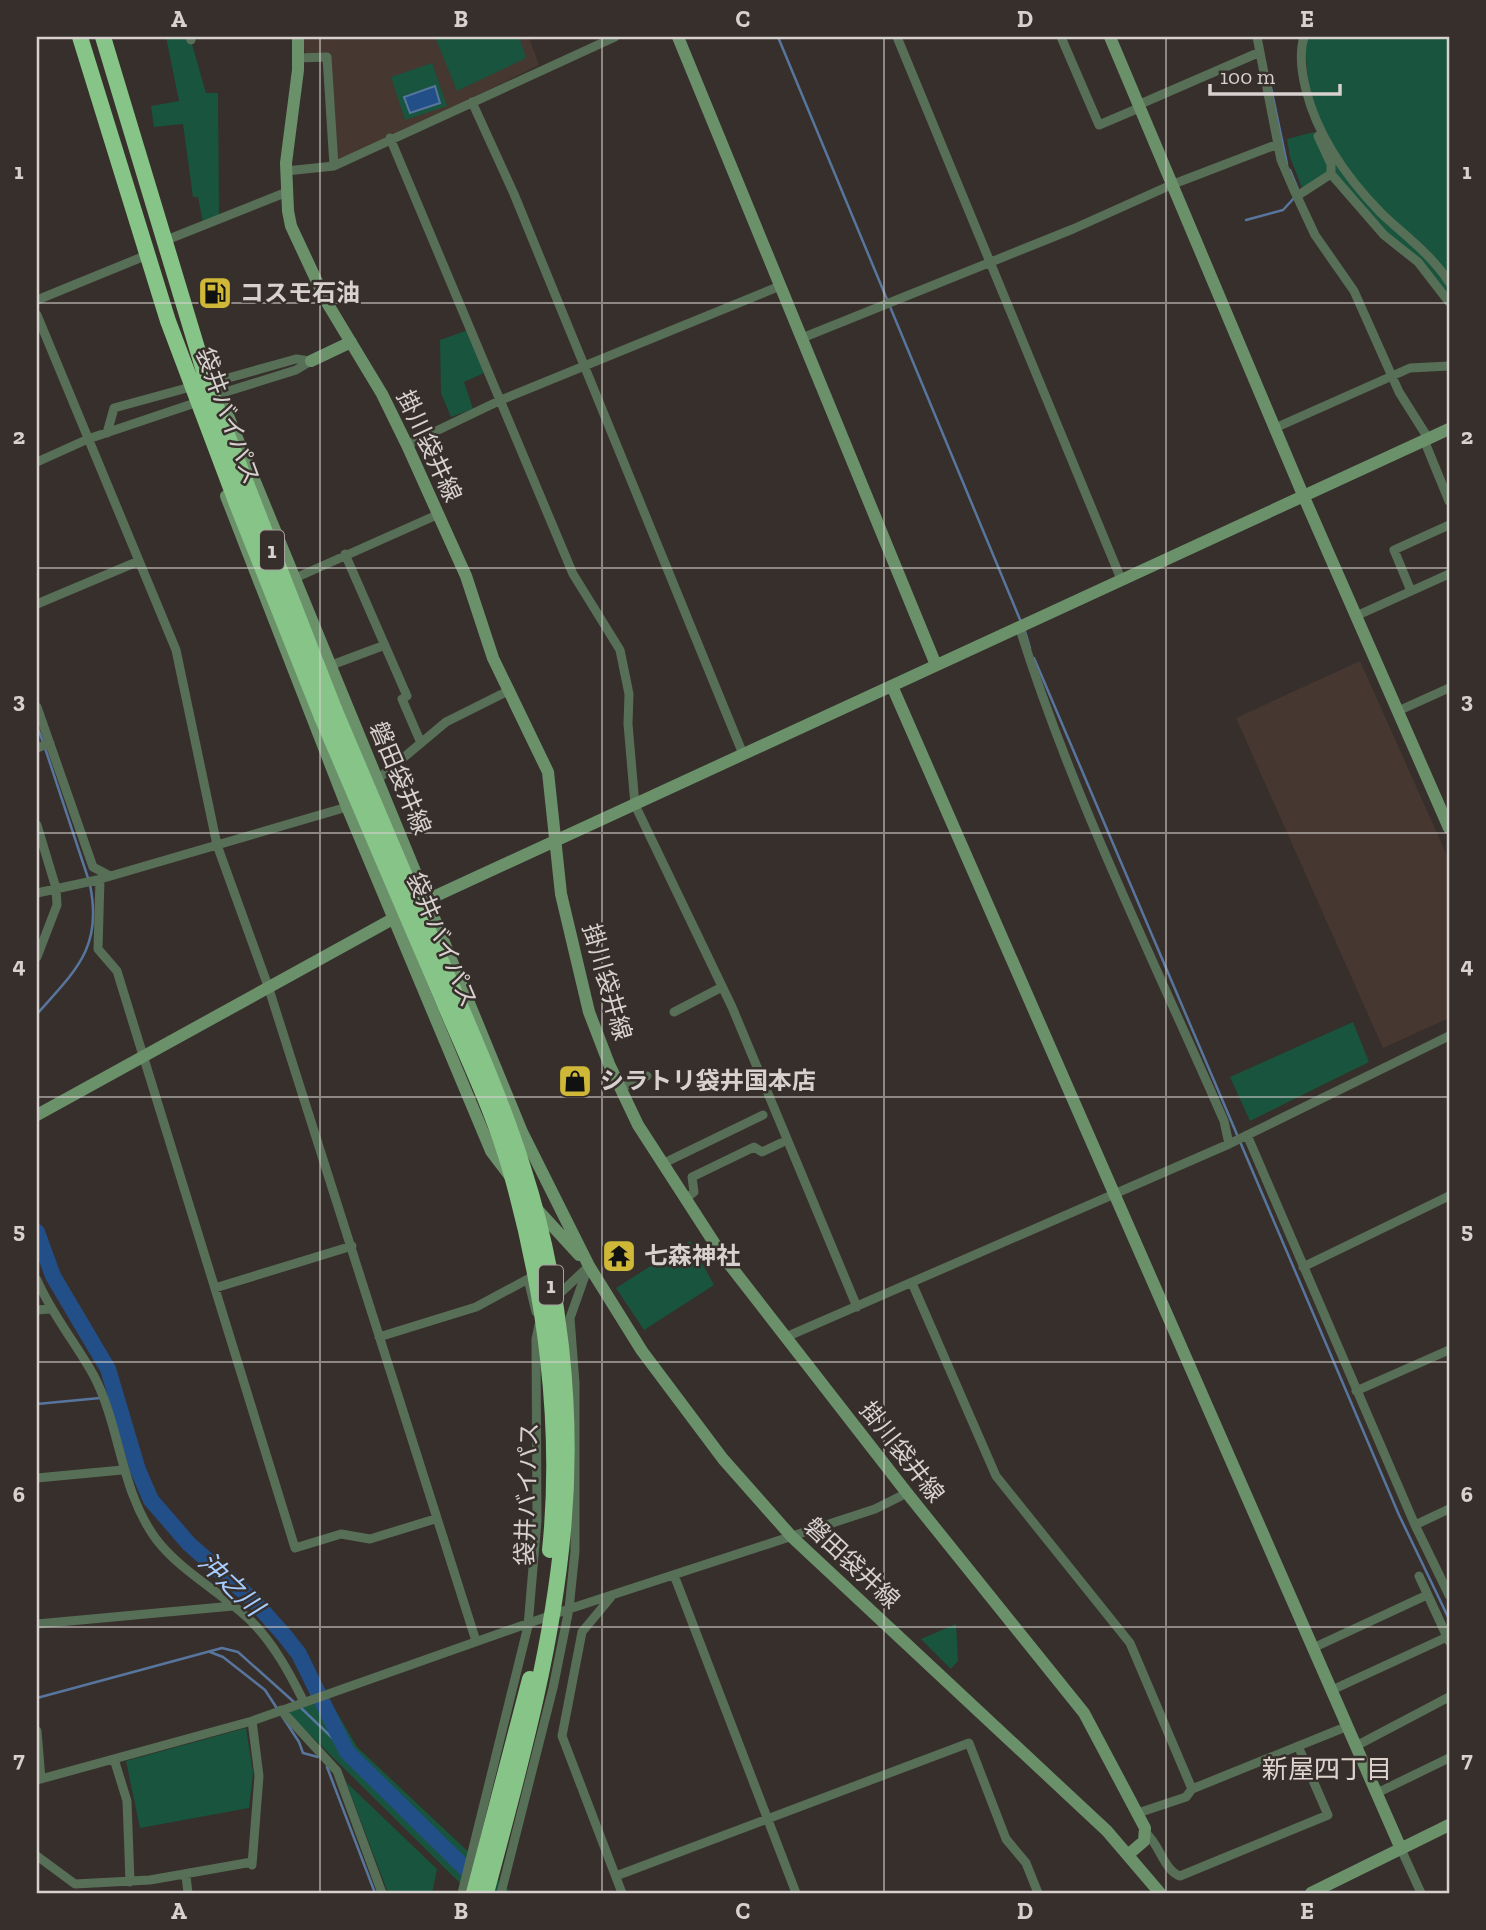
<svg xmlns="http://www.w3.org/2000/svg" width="1486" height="1930" font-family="'Zilla Slab','Noto Sans JP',serif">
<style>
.built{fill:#463730}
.green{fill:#18543e}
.water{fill:#224f88;stroke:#58769d;stroke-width:2}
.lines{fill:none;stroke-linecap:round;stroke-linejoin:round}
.stream{stroke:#58769d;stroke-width:2.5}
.river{stroke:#224f88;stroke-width:16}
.street{stroke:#576f56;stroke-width:9}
.secondary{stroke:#6b916b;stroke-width:12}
.highway{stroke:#87c487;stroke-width:16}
.highway-bridge{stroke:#87c487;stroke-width:16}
.grid{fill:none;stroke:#d7d1cf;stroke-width:2;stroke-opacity:0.55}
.labels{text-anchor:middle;stroke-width:5;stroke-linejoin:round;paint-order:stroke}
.shield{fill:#372f2b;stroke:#a7a09e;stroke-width:2}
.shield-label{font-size:23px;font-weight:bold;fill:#d7d1cf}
.poi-label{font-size:24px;font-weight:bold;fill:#d7d1cf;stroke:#372f2b;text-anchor:start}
.street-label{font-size:24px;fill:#d7d1cf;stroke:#372f2b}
.water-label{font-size:26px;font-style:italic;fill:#a6ccfe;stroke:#372f2b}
.neighbourhood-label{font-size:26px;fill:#dfd3ce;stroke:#372f2b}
.neatline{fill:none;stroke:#d7d1cf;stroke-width:2.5}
.grid-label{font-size:23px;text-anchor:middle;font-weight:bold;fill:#d7d1cf}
</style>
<rect width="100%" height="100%" fill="#372f2b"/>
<path class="built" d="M302 37H529L539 65 336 164 327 58 305 53Z
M1360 661 1449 860V1018L1383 1048 1236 718Z"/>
<path class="green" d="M166 37H190L206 93H218L219 215 203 223 198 197H193L183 124 154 127 151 106 179 101Z
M435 37H519L526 58 457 91Z
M1304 37H1449V302L1331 174 1302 188 1290 157 1287 139 1314 132 1321 145 1311 110Z
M432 63 447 106 405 120 391 77Z
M468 330 484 373 464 382 473 409 451 417 441 393 440 340Z
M1353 1022 1369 1062 1250 1121 1230 1077Z
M690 1241 714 1285 644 1330 616 1288Z
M956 1624 958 1661 951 1669 921 1639Z
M329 1699 357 1747 512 1893H470L287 1712Z
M246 1728 253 1773 249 1808 140 1828 126 1761Z
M346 1782 437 1869 432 1893H388Z"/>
<path class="water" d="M435 86 440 103 410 113 404 97Z"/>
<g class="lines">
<path class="stream" d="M778 37 1021 622
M1269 78 1287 164
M1290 170 1299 192
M1246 220 1283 210 1295 197
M1024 628 1030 648
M1034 658 1399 1515 1449 1619
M37 726 43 742
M45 748 88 878
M37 1014C75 971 103 948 90 885
M106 1397 118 1396
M37 1404 100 1398
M210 1652 223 1657 265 1690 299 1742 303 1753 318 1757
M37 1698 222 1648 238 1652 294 1702
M299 1706 347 1752
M327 1767 375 1893"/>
<path class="river" d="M37 1232 53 1276 108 1369 138 1470 151 1500 189 1544 254 1601 285 1636 299 1654 347 1752 479 1882"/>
<path class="street" d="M190 37 191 40
M897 37 1121 579
M1061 37 1099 125 1139 108
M1257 37 1281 160 1294 190 1315 235 1354 291 1399 392 1428 438
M1304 37C1299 53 1302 74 1306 90 1318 138 1347 178 1381 213 1405 236 1431 254 1449 282
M298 58 327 57 334 166
M472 102 514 194 743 754
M1138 105 1260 52
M1318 136 1331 164V174
M390 138 573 574 620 650 629 694 628 724 635 805 732 1007 857 1307
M286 171 334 166 615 37
M1297 196 1331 174 1384 235 1418 262 1449 302
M164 241 287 192
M37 300 147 255
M37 315 176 650 217 845 268 986 476 1641
M802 338 1073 229 1171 185 1278 144
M214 382 296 359 311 361
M219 394 296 370 311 361
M1275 428 1410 368 1449 366
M107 433 114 408 187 388
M1424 440 1449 501
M407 445 501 400 780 286
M37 462 88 439 192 404
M345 554 407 696 402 699 421 743
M293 579 439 514
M1411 591 1394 550 1449 525
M37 604 139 561
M1356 616 1449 574
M1019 626C1072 796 1153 958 1224 1121L1229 1144
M329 666 385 645
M37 707 93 867 110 876
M1398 711 1449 688
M37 748 50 743
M378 779 446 722 510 690
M37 825 56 888 57 905 37 957
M100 879 98 949 117 971 295 1548 341 1534 370 1539 435 1519
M37 893 97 880 347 807
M674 1012 722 987
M621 1088 647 1076
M1247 1135 1415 1525 1449 1595
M662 1164 763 1115
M685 1199 694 1192 692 1177 754 1147 762 1152 781 1143
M1303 1267 1449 1196
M37 1280C52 1315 76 1343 94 1376 121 1428 120 1490 156 1539 182 1573 222 1592 252 1622 274 1644 290 1674 304 1702
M912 1283 996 1476 1130 1643 1192 1789 1348 1726
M215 1288 352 1246
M555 1298 589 1266
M37 1310 50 1309
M379 1337 476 1307 528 1279 536 1312
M786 1337 1229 1144 1449 1036
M1356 1391 1449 1350
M37 1478 122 1470
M1415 1525 1449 1509
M674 1575 796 1893
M1419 1576 1449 1641
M611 1597 582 1632 562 1736 622 1893
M37 1624 233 1606
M1313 1648 1427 1595
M1332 1690 1447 1637
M281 1710 337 1771 382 1893
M252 1721 259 1776 252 1865
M37 1731 41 1779
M1356 1746 1449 1697
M114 1759 127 1801 130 1882
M37 1780 252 1721 569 1609 875 1509 907 1493
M1377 1793 1449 1758
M1138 1813 1186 1797 1192 1789
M1147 1834C1160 1846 1164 1870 1180 1876L1328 1815 1298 1746
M1401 1849 1421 1893
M37 1856 75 1884 150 1880 252 1862
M186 1876 188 1893
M616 1876 969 1743 1006 1839 1026 1863 1038 1893
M462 1893 528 1626 537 1521 536 1339 539 1325
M501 1893 553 1688 569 1609 575 1551V1383L570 1318 587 1270"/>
<path class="secondary" d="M298 37V70L286 163 288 211 291 226 326 301 382 394 407 445 466 576 493 658 548 772 561 894 589 1012 609 1064 638 1125 722 1255 907 1493 1084 1713 1145 1828 1144 1841 1129 1854
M678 37 936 665
M1110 37 1303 495 1449 828
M311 361 351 342
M224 406 522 1132 589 1266 642 1351 723 1459 792 1537 1107 1831 1160 1893
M226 496 347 807 491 1151 510 1176
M892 686 1401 1849
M37 1115 429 899 1449 429
M535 1207 579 1255
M1311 1893 1449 1825"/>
<path class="highway" d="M80 37 168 321 237 504 322 717
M103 37 210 391 334 709"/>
<path class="highway-bridge" d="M334 709C369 791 403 873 438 954 468 1025 500 1095 523 1168 560 1282 574 1410 563 1530 552 1654 518 1773 486 1893
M322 717C362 810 401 902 441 995 465 1053 494 1111 511 1172 545 1293 563 1425 550 1550
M474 1893 530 1679"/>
</g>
<path class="grid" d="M320 37V1893M602 37V1893M884 37V1893M1166 37V1893M37 303H1449M37 568H1449M37 833H1449M37 1097H1449M37 1362H1449M37 1627H1449"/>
<defs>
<g id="fuel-square" transform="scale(1.75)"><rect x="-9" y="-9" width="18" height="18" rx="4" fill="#cfb837" stroke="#372f2b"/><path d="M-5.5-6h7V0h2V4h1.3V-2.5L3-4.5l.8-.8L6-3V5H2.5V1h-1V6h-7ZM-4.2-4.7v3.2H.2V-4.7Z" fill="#111"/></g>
<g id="shop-square" transform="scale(1.75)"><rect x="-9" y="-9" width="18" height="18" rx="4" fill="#cfb837" stroke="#372f2b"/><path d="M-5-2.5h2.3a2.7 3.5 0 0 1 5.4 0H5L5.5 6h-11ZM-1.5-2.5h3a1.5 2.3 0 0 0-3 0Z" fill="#111"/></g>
<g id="temple-square" transform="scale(1.75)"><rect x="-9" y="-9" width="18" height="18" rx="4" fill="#cfb837" stroke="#372f2b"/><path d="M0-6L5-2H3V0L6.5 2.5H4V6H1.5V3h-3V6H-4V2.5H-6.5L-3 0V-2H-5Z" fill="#111"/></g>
</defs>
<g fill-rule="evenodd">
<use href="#fuel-square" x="215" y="293"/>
<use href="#shop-square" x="575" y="1081"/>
<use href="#temple-square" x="619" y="1256"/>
</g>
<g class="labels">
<g class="shield">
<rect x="260" y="530.5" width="24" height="39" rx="5"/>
<rect x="539" y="1265.5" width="24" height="39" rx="5"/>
</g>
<g class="shield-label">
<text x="272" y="558">1</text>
<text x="551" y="1293">1</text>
</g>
<g class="poi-label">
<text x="240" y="301">コスモ石油</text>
<text x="600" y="1089">シラトリ袋井国本店</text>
<text x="644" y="1264">七森神社</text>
</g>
<g class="street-label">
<text transform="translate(228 416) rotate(70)" y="8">袋井バイパス</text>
<text transform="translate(429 446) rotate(65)" y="8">掛川袋井線</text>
<text transform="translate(400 778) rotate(67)" y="8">磐田袋井線</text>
<text transform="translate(442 940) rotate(67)" y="8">袋井バイパス</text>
<text transform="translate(607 982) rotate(74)" y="8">掛川袋井線</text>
<text transform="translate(902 1452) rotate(52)" y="8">掛川袋井線</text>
<text transform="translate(527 1494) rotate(-88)" y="8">袋井バイパス</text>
<text transform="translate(852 1563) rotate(43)" y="8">磐田袋井線</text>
</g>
<g class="water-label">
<text transform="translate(231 1584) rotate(44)" y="9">沖之川</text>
</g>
<g class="neighbourhood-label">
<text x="1327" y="1778">新屋四丁目</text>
</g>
</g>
<rect width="1486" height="1930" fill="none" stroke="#372f2b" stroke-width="77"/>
<path d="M1210 84v10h130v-10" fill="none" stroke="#d7d1cf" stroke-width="3.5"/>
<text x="1220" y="84" font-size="21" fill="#d7d1cf" stroke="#372f2b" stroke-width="5" paint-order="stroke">100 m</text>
<rect x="38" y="38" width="1410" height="1854" class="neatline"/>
<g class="grid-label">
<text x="179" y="27">A</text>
<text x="461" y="27">B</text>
<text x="743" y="27">C</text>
<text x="1025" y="27">D</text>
<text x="1307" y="27">E</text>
<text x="19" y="179">1</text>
<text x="1467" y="179">1</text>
<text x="19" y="444">2</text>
<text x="1467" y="444">2</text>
<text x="19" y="708">3</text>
<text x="1467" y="708">3</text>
<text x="19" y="973">4</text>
<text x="1467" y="973">4</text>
<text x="19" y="1238">5</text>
<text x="1467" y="1238">5</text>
<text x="19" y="1502">6</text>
<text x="1467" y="1502">6</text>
<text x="19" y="1767">7</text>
<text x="1467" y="1767">7</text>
<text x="179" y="1919">A</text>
<text x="461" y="1919">B</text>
<text x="743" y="1919">C</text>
<text x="1025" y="1919">D</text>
<text x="1307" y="1919">E</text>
</g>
</svg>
